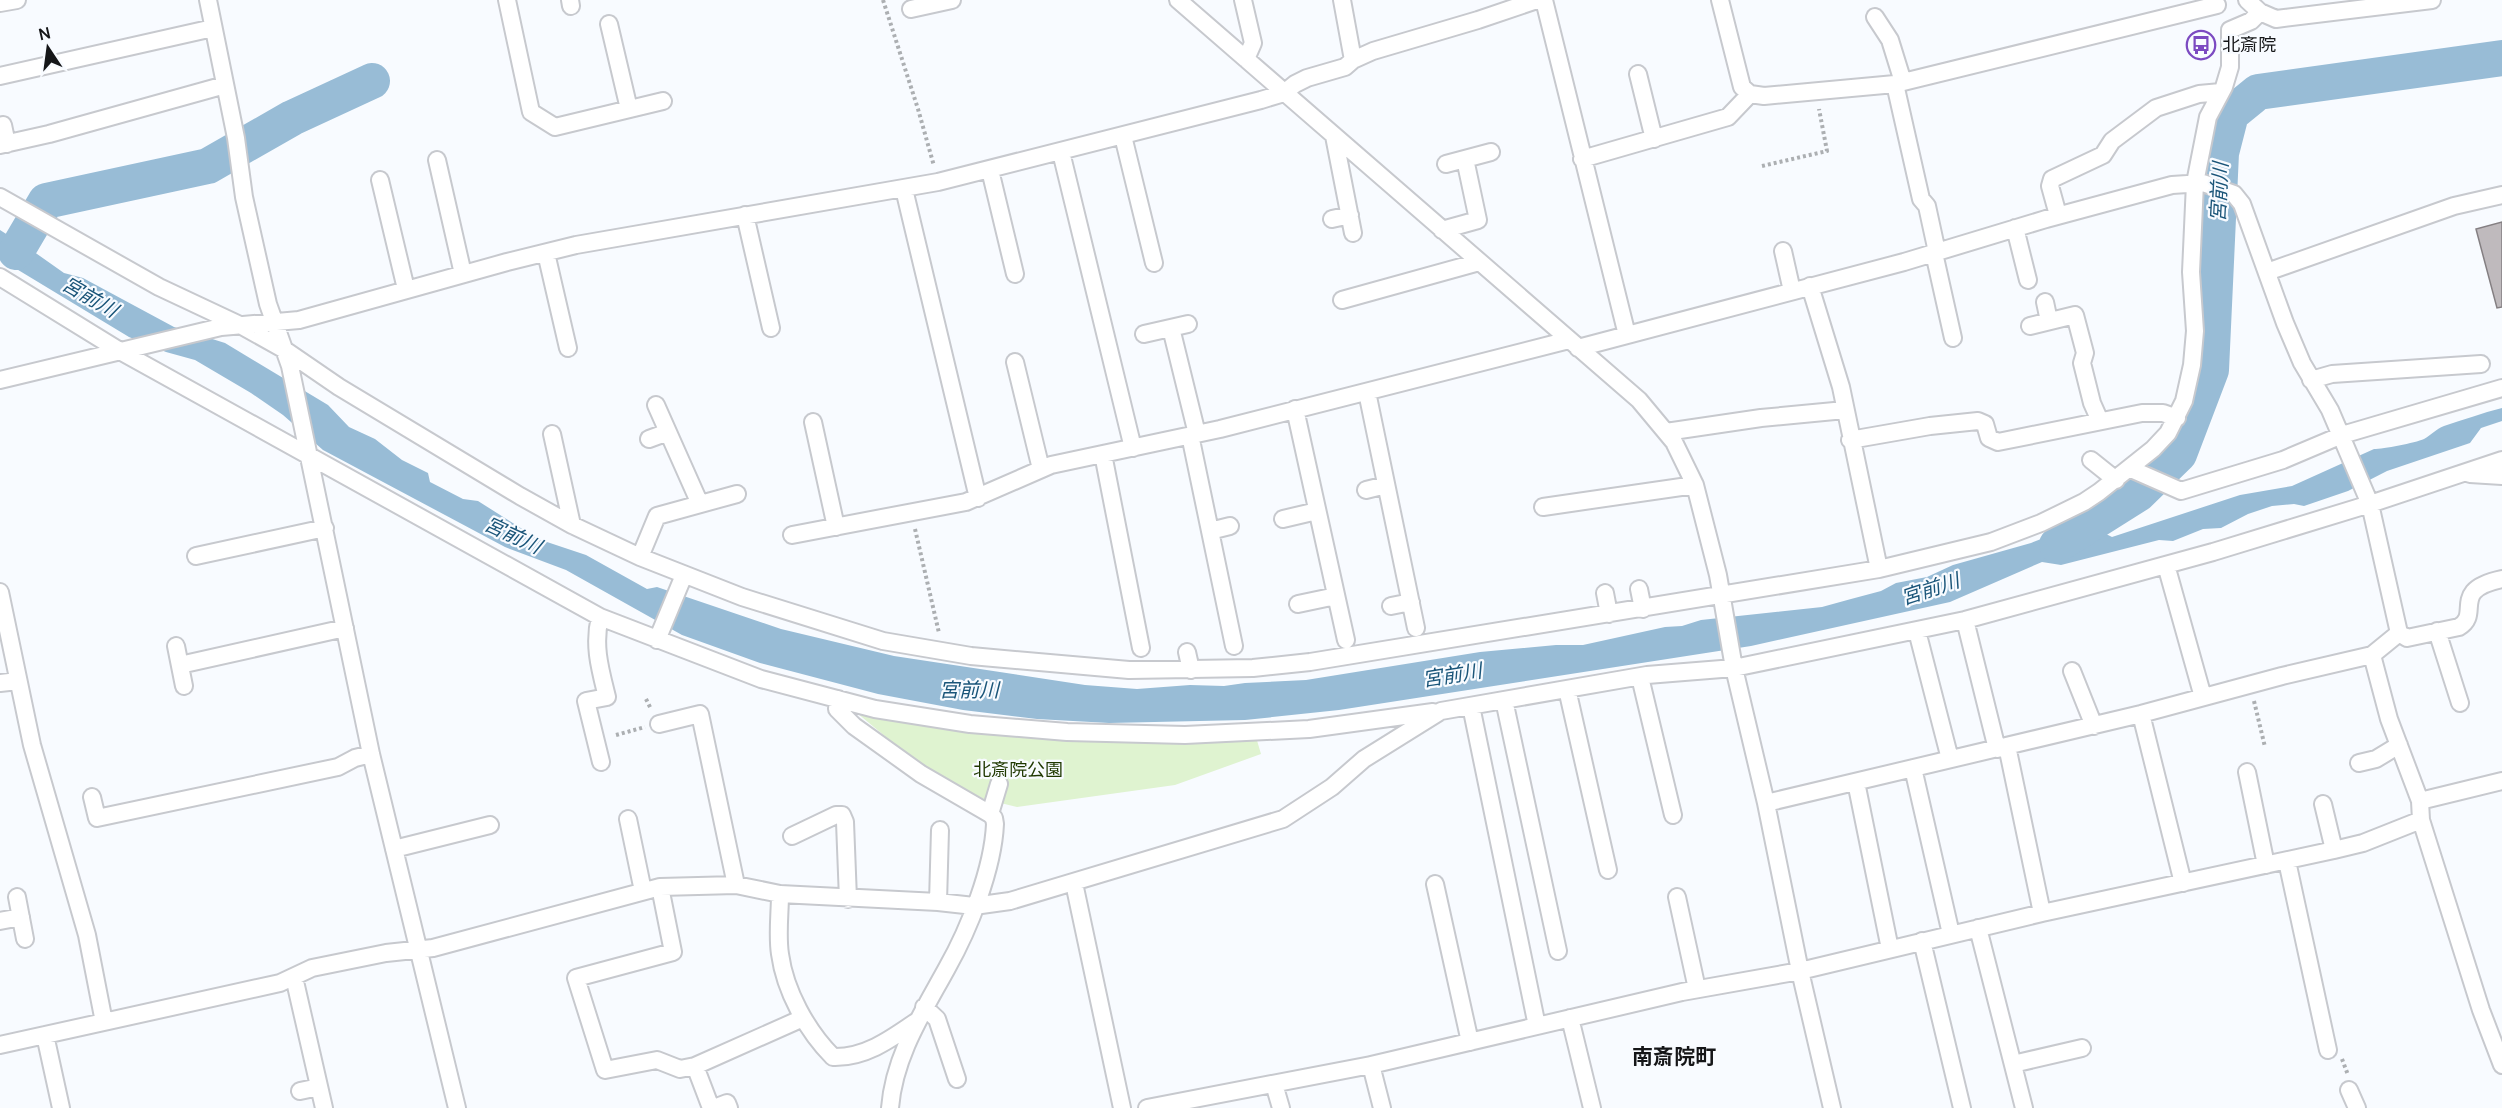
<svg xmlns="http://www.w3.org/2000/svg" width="2502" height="1108" font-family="Manrope,'Noto Sans JP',sans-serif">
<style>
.green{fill:#dff3d0}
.water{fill:#98bcd6}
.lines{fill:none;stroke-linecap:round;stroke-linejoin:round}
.river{stroke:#98bcd6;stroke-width:36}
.building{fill:#bfbabd;stroke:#847f82;stroke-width:1.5}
.minor-casing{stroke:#c7c9ce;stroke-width:20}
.path{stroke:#acafb2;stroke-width:4;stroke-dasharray:3 3;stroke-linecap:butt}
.minor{stroke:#fff;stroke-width:16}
.labels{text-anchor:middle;stroke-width:4.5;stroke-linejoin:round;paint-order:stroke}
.poi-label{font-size:18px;fill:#151618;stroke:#f8fbff;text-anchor:start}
.park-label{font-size:18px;fill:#1f3801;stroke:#f8fbff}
.water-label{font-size:20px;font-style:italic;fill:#1a5579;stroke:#f8fbff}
.quarter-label{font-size:21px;font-weight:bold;fill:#151618;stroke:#f8fbff}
</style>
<rect width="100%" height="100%" fill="#f8fbff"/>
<path class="green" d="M857 713 1027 734 1256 737 1261 754 1175 785 1017 807 984 799 927 771Z"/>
<path class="water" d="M21 223 34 234 30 249 64 273 83 278 174 327 225 343 328 405 349 427 375 439 402 460 428 473 430 482 463 499 478 501 538 539 586 555 647 589 657 587 781 629 894 656 1085 685 1137 689 1190 685 1224 686 1245 683 1306 680 1480 652 1556 645H1583L1665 627 1682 626 1701 620 1822 607 1851 599 1881 591 1896 583 1927 577 1953 565 2031 543 2054 534 2096 512 2104 533 2112 537 2240 495 2292 486 2374 449C2383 449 2415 443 2424 439 2431 435 2436 429 2444 426 2463 420 2482 413 2502 408V421L2481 428 2470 443 2387 471 2348 491 2304 506 2294 504 2272 506 2248 514 2221 528 2203 529 2173 541 2159 540 2061 565 2042 562 1950 602 1751 646 1339 710 1245 720 1109 723 1037 719 963 710 878 694 760 663 682 635 566 570 505 547 323 450 283 415 251 393 195 360 166 352 129 337 0 259V230L14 239Z"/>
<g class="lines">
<path class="river" d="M16 252 46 201 208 166 292 118 372 81
M2057 545 2138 494 2179 454 2211 370 2221 153 2231 114 2258 92 2502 58"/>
</g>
<path class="building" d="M2502 222V307L2497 308 2476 229Z"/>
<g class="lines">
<g class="minor-casing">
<path id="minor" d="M208 0 236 138 244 197 268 304 290 366 371 754 457 1108
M507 0 531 112 555 127 663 101
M570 0 571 6
M1178 0 1639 400 1674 442 1695 485 1718 575 1734 668 1766 803 1800 971 1832 1108
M1243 0 1253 43 1246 59
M1342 0 1353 60
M1544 0 1627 335
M1720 0 1742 87 1750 94 1764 96 1895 84 2217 5
M2247 0 2260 12 2276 19 2432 0
M0 3 17 0
M911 9 952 0
M1875 17 1890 40 1903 82
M609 24 629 109
M1638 74 1654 139
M0 76 213 28
M1895 84 1921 199 1927 206 1937 252
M3 125 7 144
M1123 136 1154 263
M1334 136 1353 233
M0 145 49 134 225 85
M1061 152 1133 448
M1582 159 1728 117 1750 94
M437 160 463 274
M1446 164 1491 152
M990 170 1015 274
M380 180 406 289
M904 189 978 498
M0 197 159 287 242 326 285 350 339 387 520 496 572 525 640 557 742 597 883 641 971 656 1129 670 1253 668 1310 662 1879 569 1991 542 2041 523 2084 502 2099 492 2153 449 2168 433 2184 401 2192 365 2195 331 2191 272 2195 183 2208 117 2224 87 2230 67V30L2251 21 2260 12
M745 215 771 328
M2058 215 2050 186 2052 179 2103 155 2112 141 2156 108 2199 94 2221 92
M1332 219 1350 215
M2015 228 2028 280
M1442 230 1478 220 1465 159
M1783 251 1792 291
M546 253 568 348
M1934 253 1953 338
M2267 272 2454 206 2502 195
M0 277 120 351 600 617 761 679 875 709 970 724 1067 732 1185 735 1309 729 1433 712
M1810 286 1841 387 1879 569
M1342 300 1479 262
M2045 302 2049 321
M2030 326 2075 315 2085 353 2082 363 2092 403 2100 421
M1171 328 1197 434
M1144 334 1188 324
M1578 348 1904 262 2046 219 2172 185 2203 183 2234 194 2242 204 2285 323 2302 363 2330 410 2370 504 2399 633 2372 655 2282 676 2141 714 1766 803
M1015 362 1041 469
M0 380 221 327 299 320 507 262 576 245 938 182 1261 100 1284 93 1295 84 1307 78 1345 67 1353 60 1373 51 1478 20 1537 0
M2311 380 2332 374 2481 364
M1367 392 1416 628
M656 405 700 504
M1295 409 1346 640
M813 422 836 527
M1666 432 1761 418 1845 410
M552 434 572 525
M1190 435 1234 646
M649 439 668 432
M1850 440 1930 426 1978 421 1985 424 1989 438 1998 442 2142 413H2163L2177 418
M1103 454 1141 648
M2091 460 2116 480
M2131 469 2181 491 2283 460 2342 435 2502 388
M2470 474 2502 476
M1366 490 1386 485
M1543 507 1695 485
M1283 519 1317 511
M1210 531 1230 526
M792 535 966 502 1051 465 1220 429 1569 340
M196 556 325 528
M640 557 657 516 737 494
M2166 565 2203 697
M1639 589 1643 609
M0 592 32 745 87 935 104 1022
M1605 593 1609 614
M1298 604 1336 596
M1391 606 1411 602
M600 617C593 645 600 669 607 697L586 701 601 762
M1965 620 1997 749
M1917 631 1950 759
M2437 631 2460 703
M2399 633 2407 638 2459 627C2482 614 2449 590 2502 579
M657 640 684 575
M176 646 184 686
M1187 652 1191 670
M2372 655 2389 719 2420 801 2421 820 2481 1010 2502 1065
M180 665 345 628
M2072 671 2094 726
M1640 677 1673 815
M0 683 18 681
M1567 689 1608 870
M838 699 837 709 854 726 921 774 990 814 994 818 995 824C993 869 969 929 947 968 923 1012 894 1056 890 1108
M1504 700 1558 951
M1471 706 1537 1026
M2141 714 2183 883
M659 724 700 714 736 885
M2007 746 2042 913
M2359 763 2376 759 2399 745
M1913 768 1951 934
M2247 772 2266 865
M1856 782 1890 949
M92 797 97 818 338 767 355 758 371 754
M2420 801 2502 781
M2323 804 2334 850
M990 814 999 784
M628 819 643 891
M792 836 836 815H842L845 822 848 899
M394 849 490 825
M2287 861 2328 1050
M1074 883 1122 1108
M1435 884 1470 1042
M660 887 673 952 576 978 605 1070 657 1060 680 1069 695 1066 803 1018
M780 894C780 913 777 935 780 954 785 991 807 1031 833 1057 865 1058 891 1039 917 1021
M17 897 25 939
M1677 897 1697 989
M938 902 940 830
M0 921 21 917
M1978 928 2024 1108
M1922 941 1962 1108
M294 977 324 1108
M924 1007 937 1019 957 1079
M1570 1018 1592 1108
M45 1035 61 1108
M0 1045 280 983 312 968 386 953 433 948 660 887 736 885 780 894 938 902 974 906 1010 901 1283 819 1332 787 1364 759 1441 711 1647 675 1734 668 1965 620 2213 552 2370 504 2502 460
M2013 1064 2082 1048
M1371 1065 1382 1108
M695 1066 711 1108
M1274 1084 1281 1108
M2349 1090 2357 1108
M300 1091 319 1087
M714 1108 727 1103 729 1108
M1147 1108 1371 1065 1682 992 1800 971 2042 913 2334 850 2363 843 2421 820"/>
</g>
<path class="path" d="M883 0 918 109 934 166
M1762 166 1827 151 1819 109
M915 529 939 633
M646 699 651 709
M2254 701 2265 747
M616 735 645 727
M2342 1059 2348 1075"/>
<use href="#minor" class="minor"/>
</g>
<defs>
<g id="bus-ring" transform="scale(1.5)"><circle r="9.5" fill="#f8fbff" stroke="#7c4ac1" stroke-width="1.5"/><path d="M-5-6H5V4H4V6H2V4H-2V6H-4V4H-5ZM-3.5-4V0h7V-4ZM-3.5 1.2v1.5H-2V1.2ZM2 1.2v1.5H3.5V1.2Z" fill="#7c4ac1"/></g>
</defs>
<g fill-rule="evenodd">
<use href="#bus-ring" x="2201" y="45"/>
</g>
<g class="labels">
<g class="poi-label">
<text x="2222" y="51">北斎院</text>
</g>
<g class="park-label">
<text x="1018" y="776">北斎院公園</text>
</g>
<g class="water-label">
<text transform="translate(2219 192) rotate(-87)" y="7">宮前川</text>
<text transform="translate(90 297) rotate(30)" y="7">宮前川</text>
<text transform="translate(513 535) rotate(25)" y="7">宮前川</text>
<text transform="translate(1930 589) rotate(-18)" y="7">宮前川</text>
<text transform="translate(1452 675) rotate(-9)" y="7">宮前川</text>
<text x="969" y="697">宮前川</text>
</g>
<g class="quarter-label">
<text x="1674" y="1064">南斎院町</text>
</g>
</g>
<g transform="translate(48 48) rotate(347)" stroke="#f8fbff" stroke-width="4.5" paint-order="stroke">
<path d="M0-4.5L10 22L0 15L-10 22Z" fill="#151618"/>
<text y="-9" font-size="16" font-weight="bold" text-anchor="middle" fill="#151618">N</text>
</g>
</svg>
